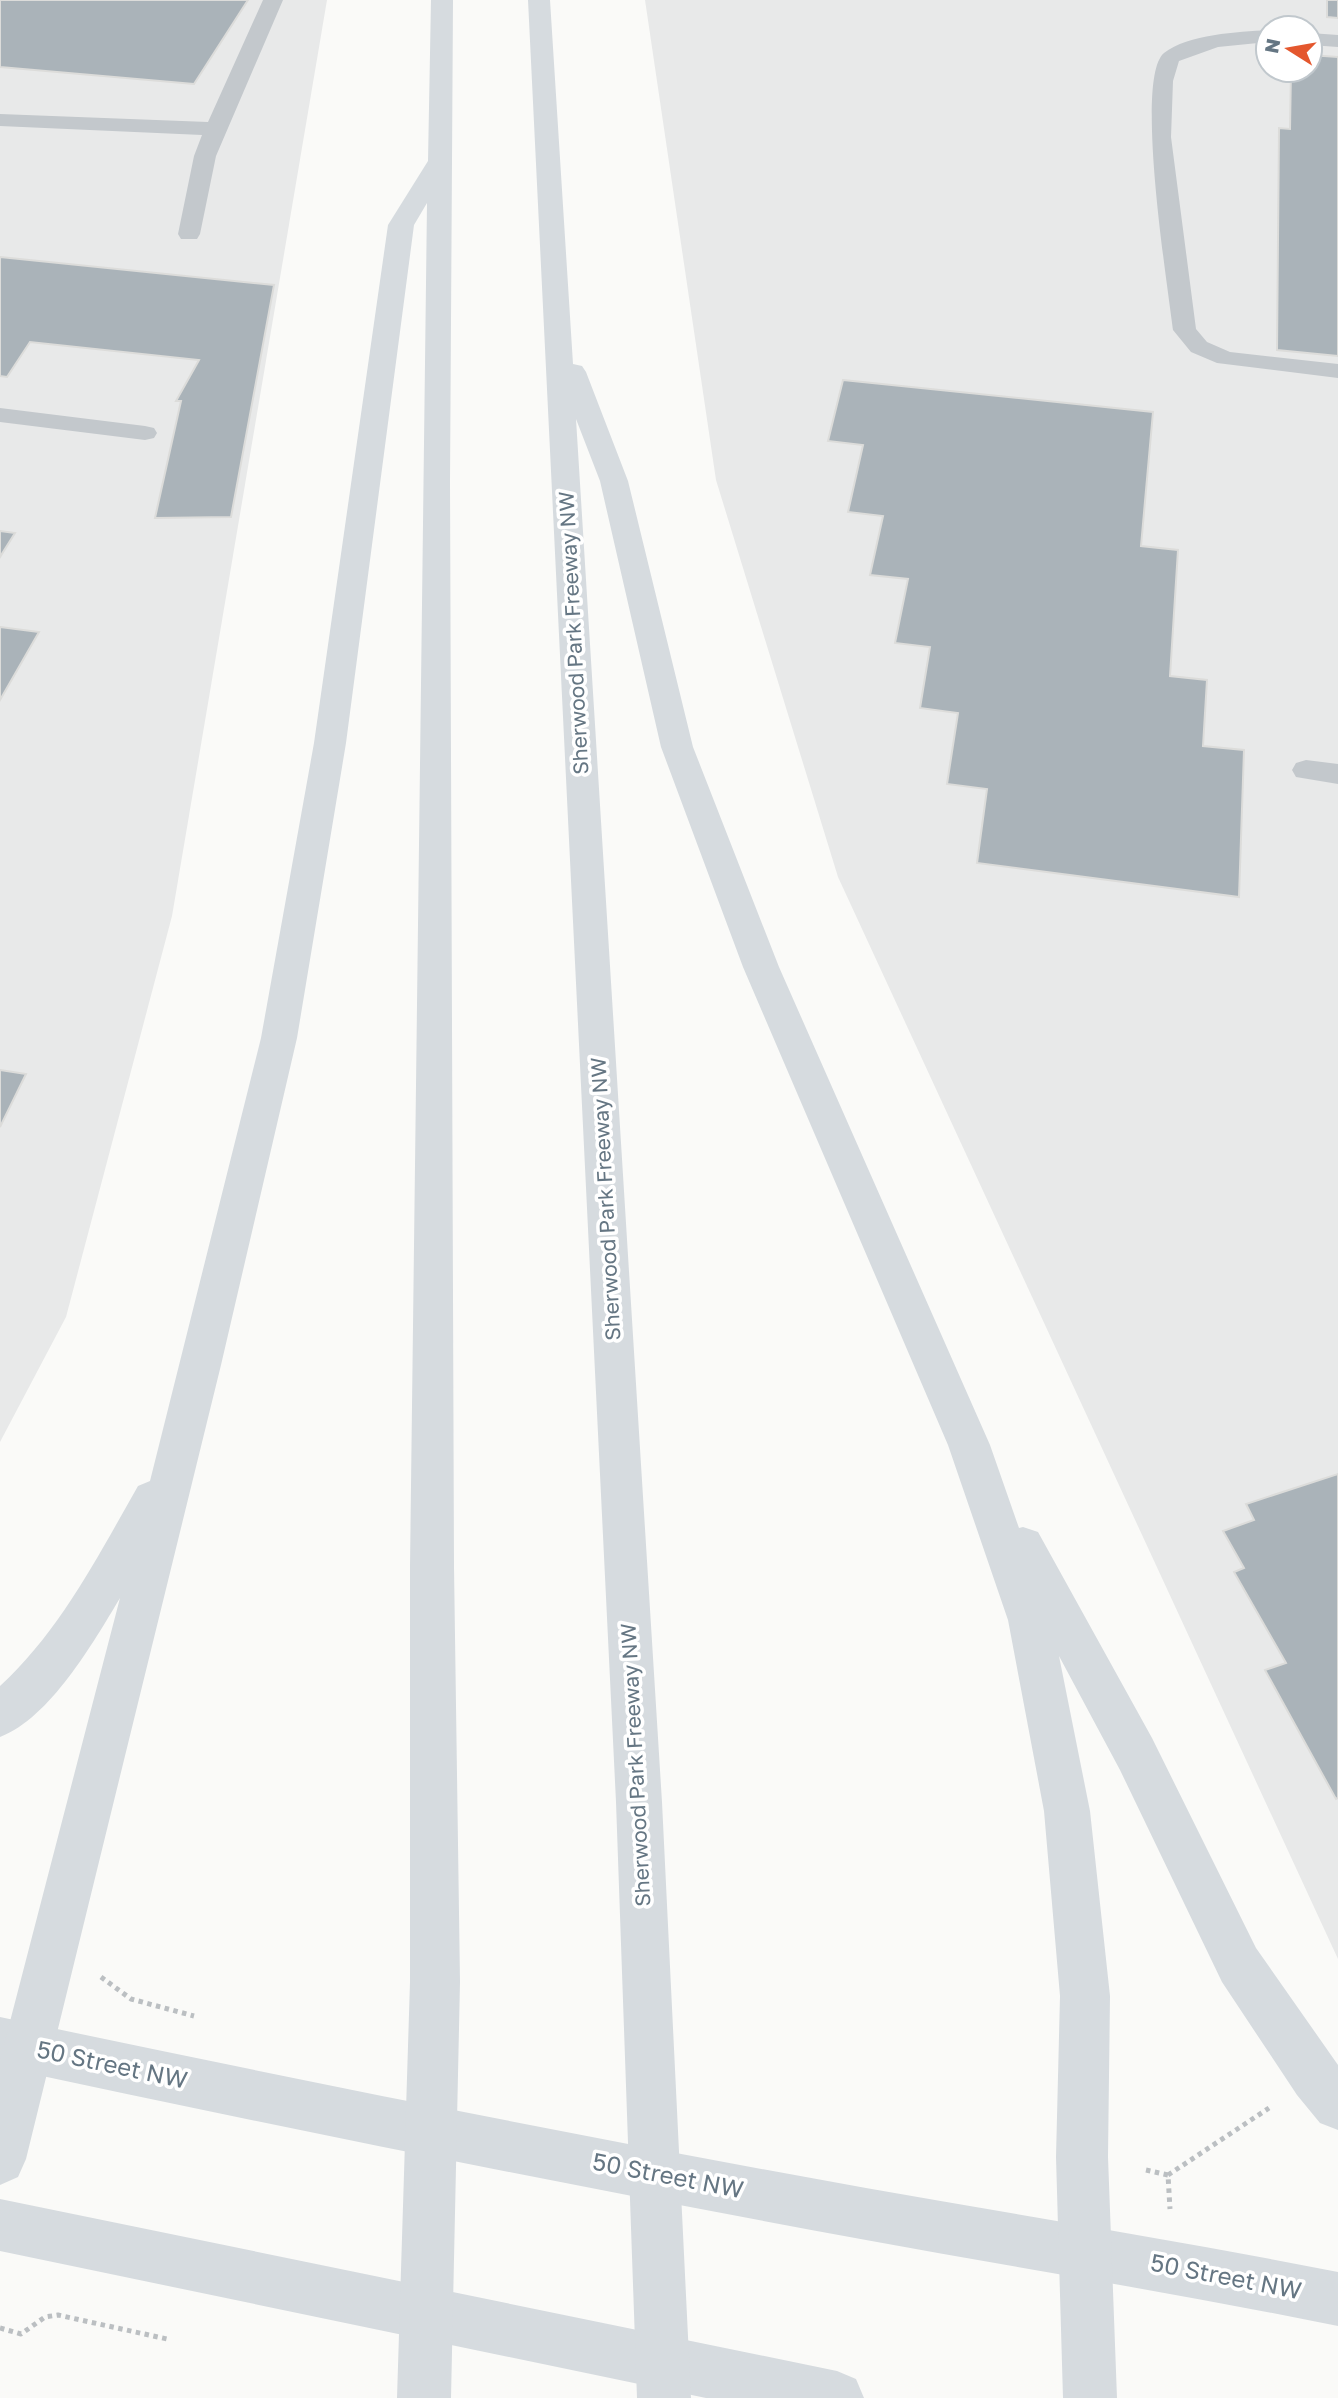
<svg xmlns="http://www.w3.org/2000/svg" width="1338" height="2398" font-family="'Golos Text',sans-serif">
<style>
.built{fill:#e8e9e9;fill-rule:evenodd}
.building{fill:#aab3b9;stroke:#dcdcda;stroke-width:2}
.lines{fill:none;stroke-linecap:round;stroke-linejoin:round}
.path{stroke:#bbbfc2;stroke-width:5;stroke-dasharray:4.5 4.5;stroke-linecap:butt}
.service{fill:#c3c8cc;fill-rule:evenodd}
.secondary{fill:#d6dbdf;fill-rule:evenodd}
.motorway{fill:#d6dbdf;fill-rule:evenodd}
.labels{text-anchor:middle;stroke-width:7;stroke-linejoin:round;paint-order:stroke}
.street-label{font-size:21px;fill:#657683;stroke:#fff}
.near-street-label{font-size:24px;fill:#657683;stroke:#fff}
</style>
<rect width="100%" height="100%" fill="#fafaf8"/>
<path class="built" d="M0 0H327L172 916 66 1317 0 1442Z
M645 0H1338V1959L838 877 716 480ZM1268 28H1310V70H1268Z"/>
<path class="building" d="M0 0H248L194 84 0 67Z
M1327 0H1338V18L1327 17Z
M1310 55 1338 57V356L1277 350 1279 128 1290 129 1291 70H1310Z
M0 257 274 285 231 517 155 518 181 401H176L199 360 30 342 7 377 0 376Z
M843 380 1153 412 1141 546 1178 550 1170 676 1207 680 1203 746 1244 750 1239 897 977 863 987 789 947 784 958 713 920 708 930 647 895 643 908 579 870 575 883 516 848 512 863 445 828 441Z
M0 531 15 533 0 557Z
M0 627 39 632 0 700Z
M0 1070 26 1074 0 1127Z
M1338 1474V1798L1336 1799 1265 1670 1286 1663 1234 1572 1244 1568 1223 1531 1254 1520 1246 1504Z"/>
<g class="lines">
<path class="path" d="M101 1977 131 1999 194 2016
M1146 2170 1168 2175 1170 2209
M1168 2175 1269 2108
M0 2328 21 2334 45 2317 58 2315 167 2339"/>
<path class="service" d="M263 0H283L216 156 200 234 197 239H181L178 234 194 156 202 135 0 126V114L208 122Z
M1268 30V42L1218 47 1179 61 1173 81 1171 137 1196 329 1207 342 1230 352 1338 364V378L1217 363 1191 352 1173 330C1168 287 1134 78 1164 53 1188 34 1238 32 1268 30Z
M1310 33 1338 35V47L1310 45Z
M0 408 145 426 154 428 157 433 154 438 145 440 0 422Z
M1306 760 1338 764V784L1296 777 1292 770 1296 763Z"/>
<path class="secondary" d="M0 2017C288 2078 577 2136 866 2188 1024 2216 1181 2241 1338 2272V2326C1181 2294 1024 2269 866 2240 577 2187 288 2129 0 2067Z
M0 2199 837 2371 856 2379 864 2398H706L0 2251Z"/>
<path class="motorway" d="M431 0H453L450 482 454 1567 460 1982 451 2398H397L410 1982V1567L427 203 414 225 346 743 297 1038 221 1365 26 2159 18 2177 0 2185V2060L120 1598C93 1643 50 1718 0 1737V1686C60 1631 98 1556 138 1486L150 1481 261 1038 314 743 388 225 428 161Z
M528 0H550L573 364 582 366 586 372 628 481 693 747 779 967 990 1445 1019 1528 1023 1527 1038 1532 1152 1738 1256 1948 1338 2065V2130L1320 2123 1297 2095 1222 1982 1120 1770 1059 1656 1090 1811 1110 1996 1108 2157 1117 2398H1063L1056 2157 1060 1996 1044 1811 1008 1620 948 1445 743 967 661 747 600 481 576 419 662 1802 691 2398H637L616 1802Z"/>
</g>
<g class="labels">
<g class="street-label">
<text transform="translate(574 633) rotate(-93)" y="7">Sherwood Park Freeway NW</text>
<text transform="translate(606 1199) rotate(-93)" y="7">Sherwood Park Freeway NW</text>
<text transform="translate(636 1765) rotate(-93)" y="7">Sherwood Park Freeway NW</text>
</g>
<g class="near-street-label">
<text transform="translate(112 2065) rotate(12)" y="8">50 Street NW</text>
<text transform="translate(668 2176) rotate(11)" y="8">50 Street NW</text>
<text transform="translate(1226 2277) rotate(11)" y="8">50 Street NW</text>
</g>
</g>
<g transform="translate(1289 49) rotate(281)"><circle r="33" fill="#ffffff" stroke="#c1c8cd" stroke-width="2"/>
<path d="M0-5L12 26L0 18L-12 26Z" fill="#e4572e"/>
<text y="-10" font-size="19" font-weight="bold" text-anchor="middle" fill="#657683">N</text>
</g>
</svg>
